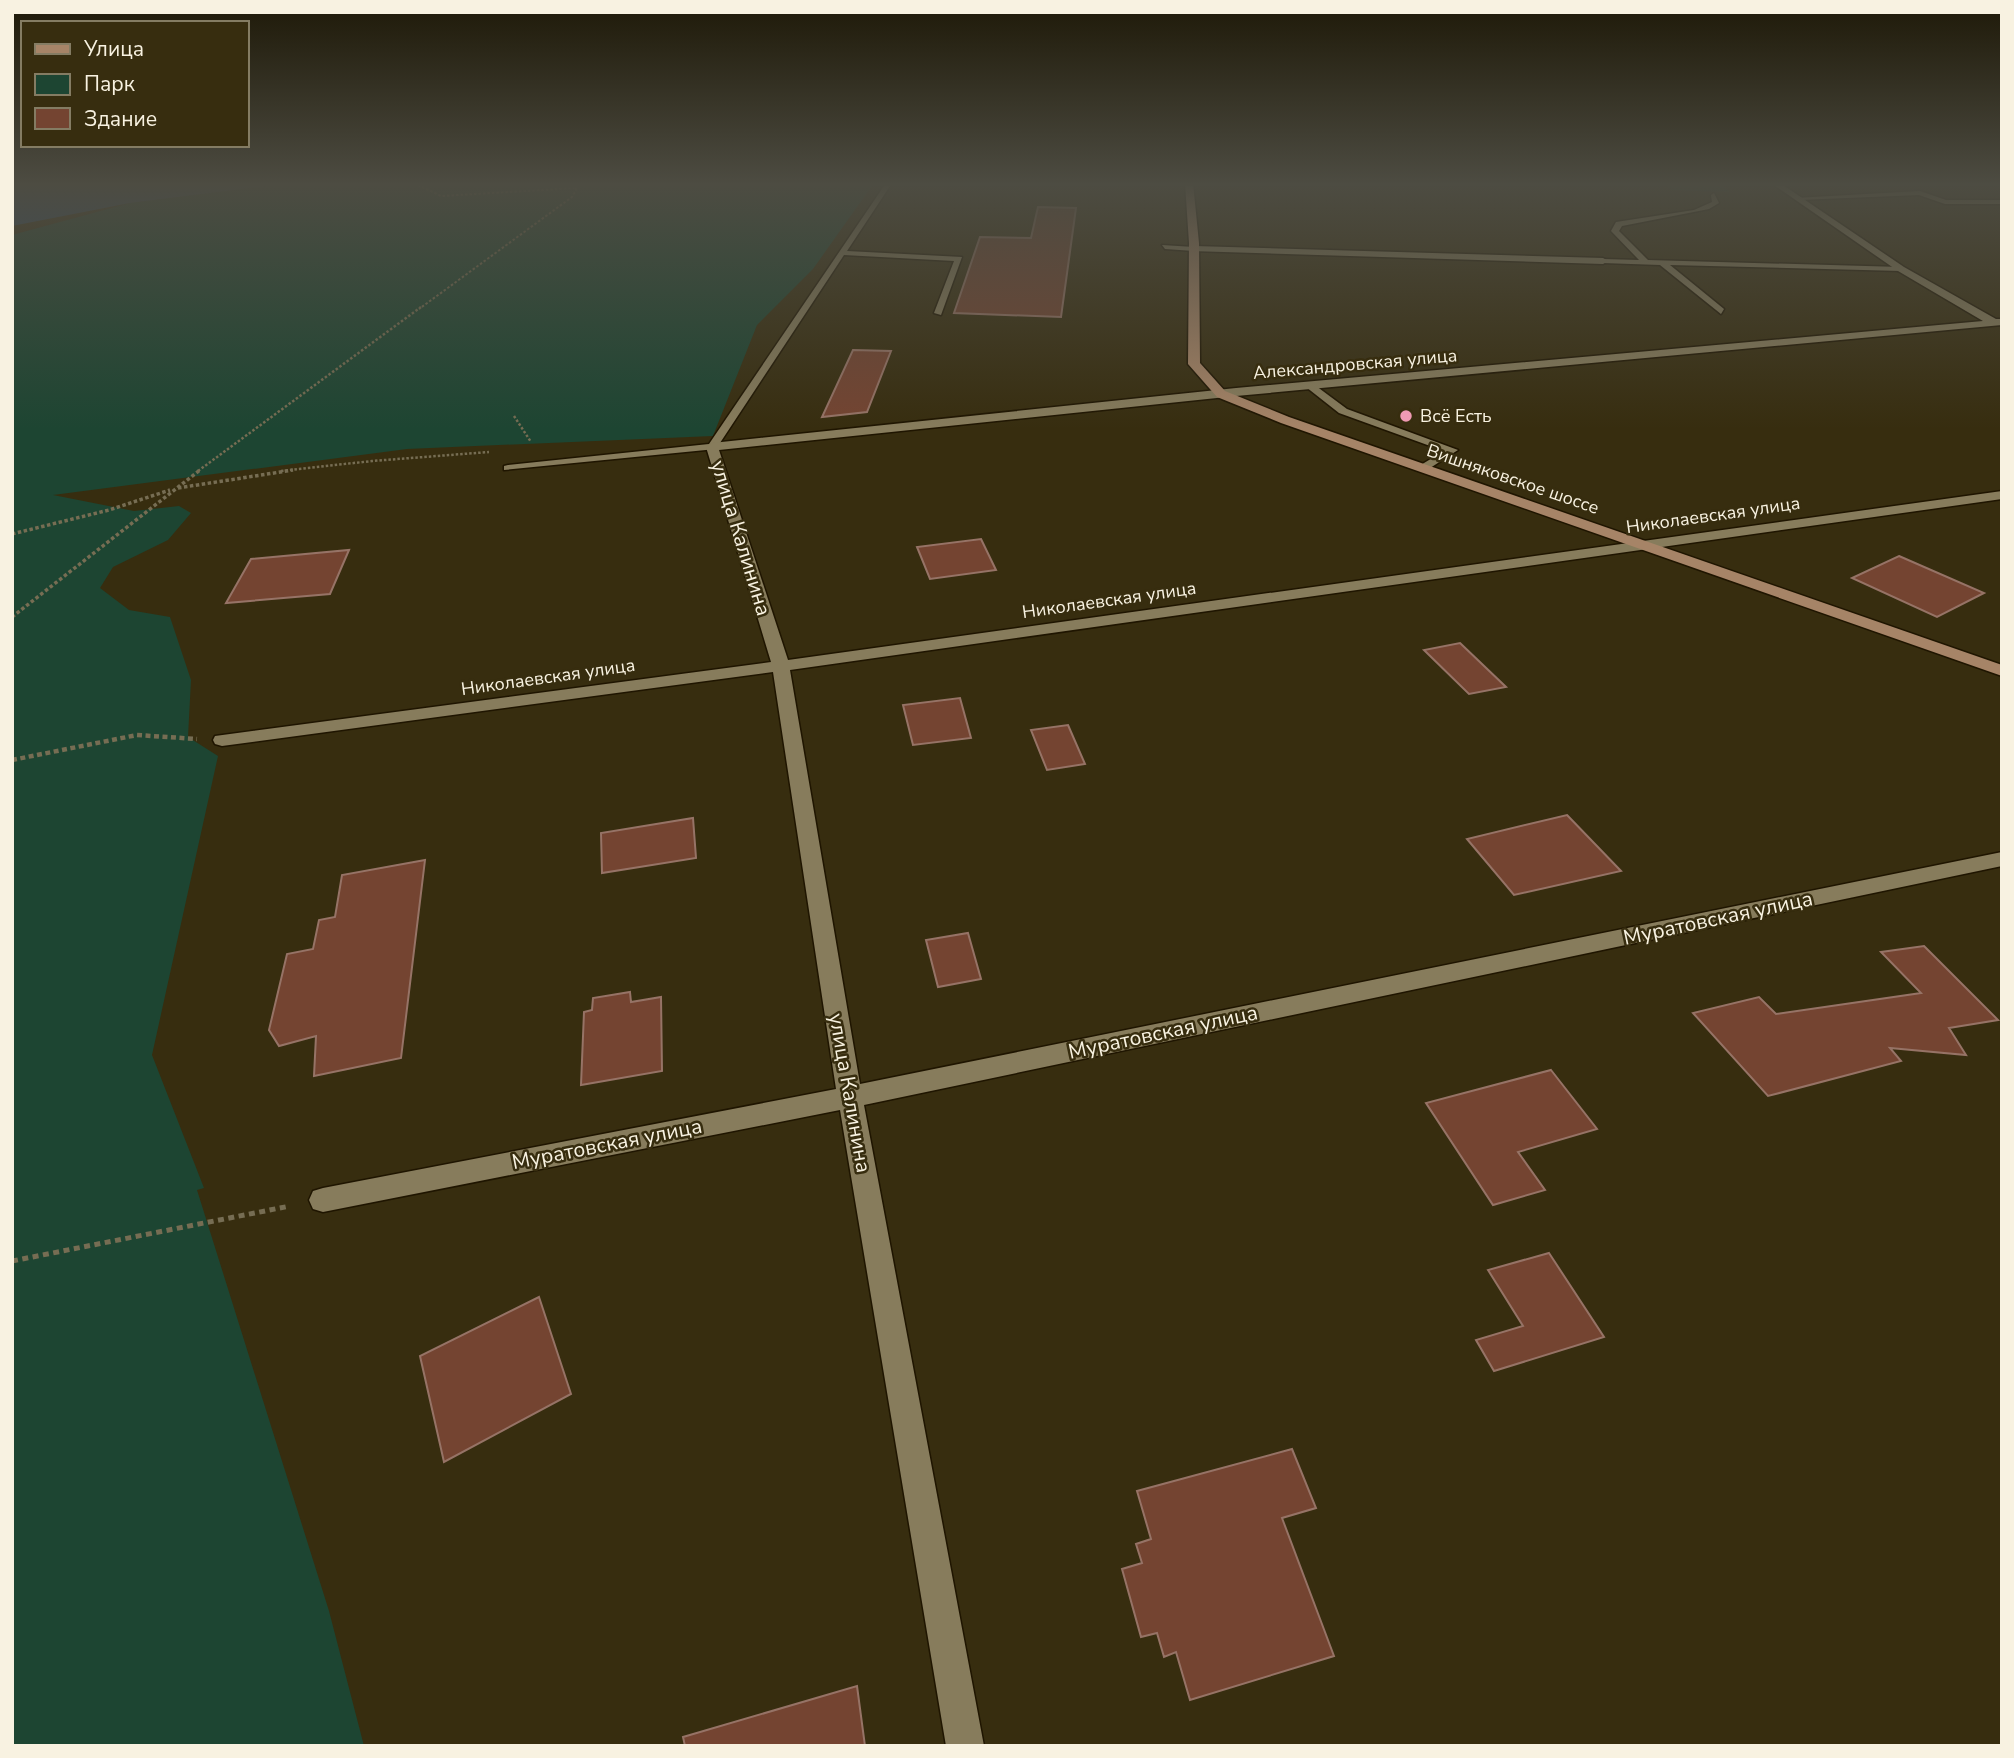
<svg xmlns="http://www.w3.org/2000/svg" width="2014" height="1758" font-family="'Nunito Sans',sans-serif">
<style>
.green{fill:#1d4532}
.water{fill:#2a4b70}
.building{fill:#744431;stroke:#967366;stroke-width:2}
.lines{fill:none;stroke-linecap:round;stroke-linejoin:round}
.lane-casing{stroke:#1f1500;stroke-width:3}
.street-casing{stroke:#1f1500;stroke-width:3}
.secondary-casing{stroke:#1f1500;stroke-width:3}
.path-far4{stroke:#766d53;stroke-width:2;stroke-dasharray:2.5 2;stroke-linecap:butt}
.path-far3{stroke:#766d53;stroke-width:2.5;stroke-dasharray:2.5 2;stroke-linecap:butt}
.path-far2{stroke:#766d53;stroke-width:3.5;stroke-dasharray:3.5 2.5;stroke-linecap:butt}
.path-far1{stroke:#766d53;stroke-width:4.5;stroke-dasharray:5 3.5;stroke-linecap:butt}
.path{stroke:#766d53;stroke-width:5;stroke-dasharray:6 4.5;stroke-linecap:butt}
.lane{fill:#877c5c;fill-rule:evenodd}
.street{fill:#877c5c;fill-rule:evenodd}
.secondary{fill:#a68467;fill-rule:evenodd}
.poi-dot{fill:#f09ab4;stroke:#372d0f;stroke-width:2.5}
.labels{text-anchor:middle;stroke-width:5;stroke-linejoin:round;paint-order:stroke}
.far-street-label{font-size:18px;fill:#f8f2e1;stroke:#372d0f}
.far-poi-label{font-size:18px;fill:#f8f2e1;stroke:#372d0f;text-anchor:start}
.street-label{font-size:21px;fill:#f8f2e1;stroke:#372d0f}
</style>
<rect width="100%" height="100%" fill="#372d0f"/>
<path class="green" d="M290 183H874L813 269 757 325 713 436 407 449 53 495 134 511 179 506 191 513 168 540 113 567 100 588 129 610 170 617 191 680 188 737 218 756 152 1055 204 1188 197 1190 329 1611 364 1746H12V235L130 203Z
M1664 183H1720L1730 192 1672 190Z"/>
<path class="water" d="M30 183H290L130 203 12 226V187Z"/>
<path class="building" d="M1038 207 1076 208 1061 317 954 313 980 237 1031 238Z
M853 350 891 351 867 412 822 417Z
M981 539 996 570 930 579 917 547Z
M349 550 330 594 226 603 251 559Z
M1899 556 1984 593 1937 617 1852 578Z
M1460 643 1506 687 1469 694 1424 650Z
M960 698 971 738 913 745 903 705Z
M1068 725 1085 764 1047 770 1031 730Z
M1567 815 1621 871 1514 895 1467 839Z
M693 818 696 858 602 873 601 833Z
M425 860 401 1058 314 1076 316 1036 279 1046 269 1030 287 954 313 949 319 920 335 917 342 875Z
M968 933 981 979 938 987 926 940Z
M1924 946 1998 1020 1949 1028 1966 1055 1890 1048 1901 1061 1768 1096 1693 1013 1759 997 1776 1014 1921 993 1881 952Z
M630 992 631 1002 661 997 662 1071 581 1085 584 1012 592 1010 593 998Z
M1551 1070 1597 1129 1518 1152 1545 1190 1493 1205 1426 1103Z
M1549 1253 1604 1337 1494 1371 1476 1340 1523 1326 1488 1270Z
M539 1297 571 1394 444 1462 420 1356Z
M1292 1449 1316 1508 1282 1518 1334 1656 1190 1700 1176 1652 1164 1657 1157 1633 1141 1637 1122 1569 1142 1563 1136 1544 1151 1539 1137 1491Z
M857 1686 865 1746H685L683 1737Z"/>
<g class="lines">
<g class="lane-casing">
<path id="lane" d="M886 183H892L847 251 962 257 941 315 934 313 954 261 844 255 716 449 504 470V466L508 465 709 444Z
M1920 191 1946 200H2002V204H1945L1919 195 1798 200 1795 198Z
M1714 193 1719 203 1709 209 1622 226 1619 231 1648 260 1901 267 1905 269 1901 271 1670 265 1724 309 1721 314 1660 265 1603 263 1599 261 1603 259 1639 260 1611 231 1616 222 1694 210 1712 202 1711 195Z
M1162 245 1194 247 1198 249 1194 251 1165 249Z
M1306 383H1312L1347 409 1458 450 1427 470H1419V466L1444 451 1339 413 1306 387Z"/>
</g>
<g class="street-casing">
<path id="street" d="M1771 183H1780L1904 267 1996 319H2002V325L1236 396 719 450 788 660 2002 491V499L790 670 860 1084 2002 852V866L864 1105 984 1746H946L840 1110 323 1212 313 1209 309 1200 313 1191 323 1188 836 1089 773 672 222 746 215 744 213 740 215 736 771 662 706 447 712 443 1236 388 1983 321 1898 271Z
M1194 246 1603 258 1608 261 1603 264 1191 251V247Z"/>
</g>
<g class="secondary-casing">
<path id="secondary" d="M1185 183H1193L1199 243 1200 363 1225 391 1289 417 2002 665V676L1281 423 1217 397 1188 364 1189 243Z"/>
</g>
<path class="path-far4" d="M414 183 441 196 577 188 572 197 419 309"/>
<path class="path-far3" d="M514 416 531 442
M198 471 421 307
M281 471 372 461 489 452"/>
<path class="path-far2" d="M178 488 293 470
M12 534 109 510 170 490
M12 617 200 470"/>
<path class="path-far1" d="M12 760 137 735 197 739"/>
<path class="path" d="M12 1261 290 1206"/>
<use href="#lane" class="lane"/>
<use href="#street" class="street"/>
<use href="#secondary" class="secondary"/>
</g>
<linearGradient id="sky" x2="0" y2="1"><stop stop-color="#1e1908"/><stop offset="0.43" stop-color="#4d4c42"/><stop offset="1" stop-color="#4d4c42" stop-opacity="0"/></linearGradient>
<rect width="2014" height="429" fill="url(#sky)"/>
<circle class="poi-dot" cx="1406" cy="416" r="7"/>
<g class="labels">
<g class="far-street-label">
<text transform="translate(1355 364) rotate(-5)" y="6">Александровская улица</text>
<text transform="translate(1513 479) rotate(19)" y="6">Вишняковское шоссе</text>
<text transform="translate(1713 515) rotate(-8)" y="6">Николаевская улица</text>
<text transform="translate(1109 600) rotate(-8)" y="6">Николаевская улица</text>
<text transform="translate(548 677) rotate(-8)" y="6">Николаевская улица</text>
</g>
<g class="far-poi-label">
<text x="1420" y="422">Всё Есть</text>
</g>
<g class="street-label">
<text transform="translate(741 538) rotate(73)" y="7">улица Калинина</text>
<text transform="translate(1718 918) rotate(-12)" y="7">Муратовская улица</text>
<text transform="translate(1163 1032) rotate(-12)" y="7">Муратовская улица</text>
<text transform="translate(850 1093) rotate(80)" y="7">улица Калинина</text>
<text transform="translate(607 1144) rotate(-11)" y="7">Муратовская улица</text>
</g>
</g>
<rect width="2014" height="1758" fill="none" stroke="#f8f2e1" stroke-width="28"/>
<rect x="21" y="21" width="228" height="126" fill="#372d0f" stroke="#847c63" stroke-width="2"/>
<rect x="35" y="44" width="35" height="10" fill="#a68467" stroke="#847c63" stroke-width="2"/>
<text x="84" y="56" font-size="21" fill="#f8f2e1">Улица</text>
<rect x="35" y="74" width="35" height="21" fill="#1d4532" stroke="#847c63" stroke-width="2"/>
<text x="84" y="91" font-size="21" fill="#f8f2e1">Парк</text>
<rect x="35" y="108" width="35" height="21" fill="#744431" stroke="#847c63" stroke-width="2"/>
<text x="84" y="126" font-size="21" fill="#f8f2e1">Здание</text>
</svg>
